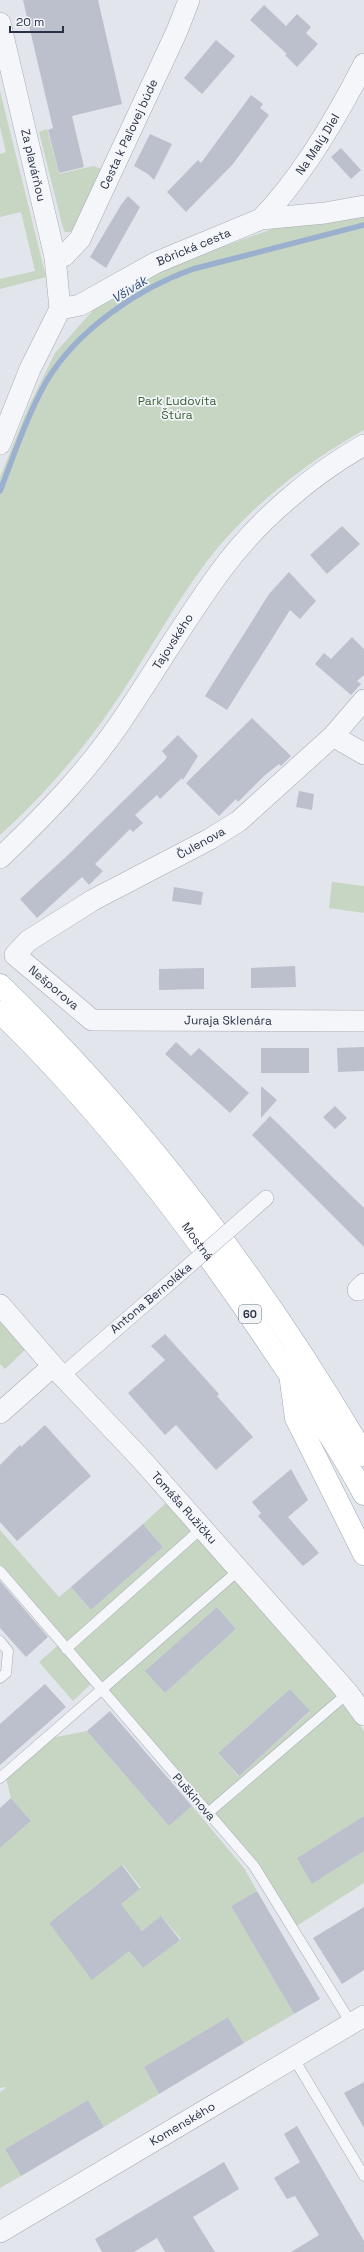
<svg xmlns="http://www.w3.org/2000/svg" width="364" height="2252" font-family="'Space Grotesk',sans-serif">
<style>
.green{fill:#c6d6c2;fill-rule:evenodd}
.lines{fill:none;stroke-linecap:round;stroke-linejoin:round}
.stream{stroke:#9ab0ce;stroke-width:5.5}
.building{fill:#bbc0cc}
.service-casing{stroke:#a6abb6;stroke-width:11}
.pedestrian-casing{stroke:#a6abb6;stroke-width:16}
.minor-casing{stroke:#a6abb6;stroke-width:22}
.primary-casing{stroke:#a0a8b8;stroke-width:23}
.service{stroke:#f5f6f9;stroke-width:10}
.pedestrian{stroke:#f5f6f9;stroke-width:15}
.minor{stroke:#f5f6f9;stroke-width:21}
.primary{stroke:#fff;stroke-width:22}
.pedestrian-bridge-casing{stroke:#a6abb6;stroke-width:16;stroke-linecap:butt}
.pedestrian-bridge{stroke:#f5f6f9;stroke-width:15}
.labels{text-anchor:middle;stroke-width:3.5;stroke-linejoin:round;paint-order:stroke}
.shield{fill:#f2f4f8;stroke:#656c7b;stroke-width:1}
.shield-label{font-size:11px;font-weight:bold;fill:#283145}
.street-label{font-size:12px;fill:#283145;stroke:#f2f4f8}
.park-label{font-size:12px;fill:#3a6234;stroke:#f2f4f8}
.water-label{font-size:13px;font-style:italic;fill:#2e4d7c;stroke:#f2f4f8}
</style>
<rect width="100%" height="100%" fill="#e2e5eb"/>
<path class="green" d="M0 91 46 277 0 289V279L35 271 21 212 0 217V154L6 152 0 127Z
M47 129 59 174 93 166 102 169 78 227 70 232H65L63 228 39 132Z
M364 212V430C305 463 249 507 207 561 171 609 143 663 108 713 76 758 41 798 0 835V477L28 408 55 353 94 309 164 268 275 228 350 217Z
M332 882 364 886V913L329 908Z
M0 1318 27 1348 5 1369 0 1364Z
M168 1501 335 1690 364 1731V1816L297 1858 313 1883 364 1851V1883L295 1927 254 1859 97 1678 73 1701 39 1662 65 1639 0 1564V1530L59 1597 71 1587 91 1610 163 1547 143 1524ZM217 1607 236 1629 165 1693 146 1671ZM290 1689 310 1712 238 1776 218 1753Z
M87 1731 169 1826 192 1806 244 1868 257 1891 231 1906 294 2014 244 2043 228 2017 144 2067 159 2094 104 2127 88 2100 5 2149 21 2176 0 2188V2092L7 2087 0 2088V1848L31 1821 11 1798 5 1774 46 1739ZM123 1865 141 1888 121 1904 142 1931 163 1915 162 1917 181 1939 143 1968 133 1956 140 1951 94 1906 85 1894ZM69 1907 112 1964 93 1979 49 1923Z"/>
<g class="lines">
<path class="stream" d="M0 491C14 455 27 416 46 382 77 330 137 289 193 269L364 225"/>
</g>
<path class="building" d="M23 0H98L122 104 72 116 84 167 59 173 48 130 53 128Z
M264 5 286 26 297 14 311 27 306 33 318 44 297 67 285 55 287 54 250 20Z
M216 40 235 56 202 94 184 78Z
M251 95 263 104 260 108 269 115 233 164 186 212 167 192 198 160 201 163Z
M150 134 172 144 154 180 148 174 134 166Z
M341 148 361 170 351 179 331 157Z
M128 196 140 207 106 268 90 257 121 205Z
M342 526 360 544 327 574 310 555Z
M289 572 316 601 300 619 290 610 227 710 205 696 269 594Z
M352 637 364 649V675L357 681 361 684 351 695 315 664 324 653 331 659Z
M252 718 291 756 281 766 279 764 264 776 238 802 236 799 219 816 186 783Z
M178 735 198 756 183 780 182 778 160 799 157 795 135 815 143 823 133 832 130 829 95 864 103 871 89 885 82 877 37 918 20 899 68 855 164 761 167 757 162 751Z
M299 791 314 794 312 810 296 807Z
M174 887 203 892 201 905 172 901Z
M295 966 296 987 251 988V968Z
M204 968V989L159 990V969Z
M176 1042 191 1056 199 1048 249 1093 230 1113 165 1054Z
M364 1047V1071L338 1072 337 1048Z
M261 1048H309V1073H261Z
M261 1086 277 1100 261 1118Z
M335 1106 347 1118 335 1129 323 1117Z
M270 1116 364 1208V1247L252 1135Z
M165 1334 219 1394 217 1396 253 1437 216 1470 176 1425 165 1435 128 1393 165 1360 151 1346Z
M45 1425 91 1476 17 1541 0 1522V1465L20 1445 21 1447Z
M291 1469 308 1500 288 1517 319 1553 303 1566 258 1516 261 1513 252 1502Z
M143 1524 163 1547 91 1610 71 1587Z
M0 1581 48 1637 26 1657 0 1628Z
M217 1607 236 1629 165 1693 145 1671Z
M45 1684 66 1707 0 1765V1724Z
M290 1689 310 1711 239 1776 218 1753Z
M110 1711 192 1806 169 1826 87 1731Z
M11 1798 31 1821 0 1848V1808Z
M364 1816V1851L312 1884 297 1858Z
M122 1865 140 1889 121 1904 142 1931 161 1916 180 1940 143 1968 129 1951 92 1980 49 1923Z
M257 1891 320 1999 294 2014 231 1906Z
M364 1907V1970L342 1984 313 1938Z
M228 2017 244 2043 159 2094 144 2067Z
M364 2082V2128L344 2093Z
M88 2100 104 2127 21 2176 5 2149Z
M297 2126 364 2241V2252H291L319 2235 295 2196 287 2199 274 2178 300 2162 284 2134Z
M224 2162 239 2189 193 2217 215 2252H165L157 2238 134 2252H102L95 2239Z"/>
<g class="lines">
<g class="service-casing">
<path id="service" d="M0 1571 254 1866 351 2023
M0 1641 8 1651 6 1673 0 1678
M66 1649 202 1528
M0 1778 239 1570
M208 1813 348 1693
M293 2057 364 2176"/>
</g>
<g class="pedestrian-casing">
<path id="pedestrian" d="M249 1213 266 1198
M72 1367 175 1278"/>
</g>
<g class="minor-casing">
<g id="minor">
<path id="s1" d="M0 23 55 257 60 309"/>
<path id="s2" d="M261 219C301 178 338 115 364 64"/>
<path id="s3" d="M55 257 64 256 80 239 177 31 189 0"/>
<path id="s4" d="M60 309 80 305 155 263 261 219 325 213 364 206"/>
<path d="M0 444 30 369 60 309"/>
<path id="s5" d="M364 700 333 736 239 821 210 839 93 900 28 941 15 955 92 1020 364 1021"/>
<path d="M333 736 364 754"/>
<path id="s6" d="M0 858C44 816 86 773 120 723 154 673 184 621 220 572 255 523 311 475 364 445"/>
<path d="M358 1290 364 1284"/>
<path id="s7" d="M0 1305 53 1366 141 1459 348 1693 364 1715"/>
<path d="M0 1413 53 1366"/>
<path id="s8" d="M0 2232 364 2016"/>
</g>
</g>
<g class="primary-casing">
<g id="primary">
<path d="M0 985C143 1123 264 1284 364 1455"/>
<path id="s9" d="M0 1012C104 1113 193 1229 273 1350 305 1397 337 1444 364 1494"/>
<path d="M291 1381 296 1418 364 1554"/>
</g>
</g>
<use href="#service" class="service"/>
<use href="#pedestrian" class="pedestrian"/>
<use href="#minor" class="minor"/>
<use href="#primary" class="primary"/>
<g class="pedestrian-bridge-casing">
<path id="pedestrian-bridge" d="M175 1278 249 1213"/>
</g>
<use href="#pedestrian-bridge" class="pedestrian-bridge"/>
</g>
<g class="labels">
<rect class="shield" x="239" y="1305" width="22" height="18" rx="3"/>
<g class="shield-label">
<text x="250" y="1318">60</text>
</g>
<g class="street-label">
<text dy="4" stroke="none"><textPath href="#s3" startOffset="148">Cesta k Paľovej búde</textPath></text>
<text dy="4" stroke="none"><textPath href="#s2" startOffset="94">Na Malý Diel</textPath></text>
<text dy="4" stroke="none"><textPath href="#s1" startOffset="146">Za plavárňou</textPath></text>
<text dy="4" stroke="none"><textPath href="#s4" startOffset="148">Bôrická cesta</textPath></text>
<text dy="4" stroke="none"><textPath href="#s6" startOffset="278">Tajovského</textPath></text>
<text transform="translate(201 843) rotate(-29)" y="4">Čulenova</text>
<text dy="4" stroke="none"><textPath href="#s5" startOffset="487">Nešporova</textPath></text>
<text dy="4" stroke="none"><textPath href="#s5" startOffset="673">Juraja Sklenára</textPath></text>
<text dy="4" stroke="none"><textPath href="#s9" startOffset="303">Mostná</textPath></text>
<text transform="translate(151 1298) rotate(-40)" y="4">Antona Bernoláka</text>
<text dy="4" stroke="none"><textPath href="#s7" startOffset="274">Tomáša Ružičku</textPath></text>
<text transform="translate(194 1797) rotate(49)" y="4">Puškinova</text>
<text dy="4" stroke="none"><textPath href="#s8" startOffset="212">Komenského</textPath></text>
</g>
<g class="park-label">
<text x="177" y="405">Park Ľudovíta<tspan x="177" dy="14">Štúra</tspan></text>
</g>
<g class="water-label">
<text transform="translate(129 289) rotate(-32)" y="5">Všivák</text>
</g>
</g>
<path d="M10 26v6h53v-6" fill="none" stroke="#283145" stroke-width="2"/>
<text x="16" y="26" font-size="12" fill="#283145" stroke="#f2f4f8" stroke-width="3" paint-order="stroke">20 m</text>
</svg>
